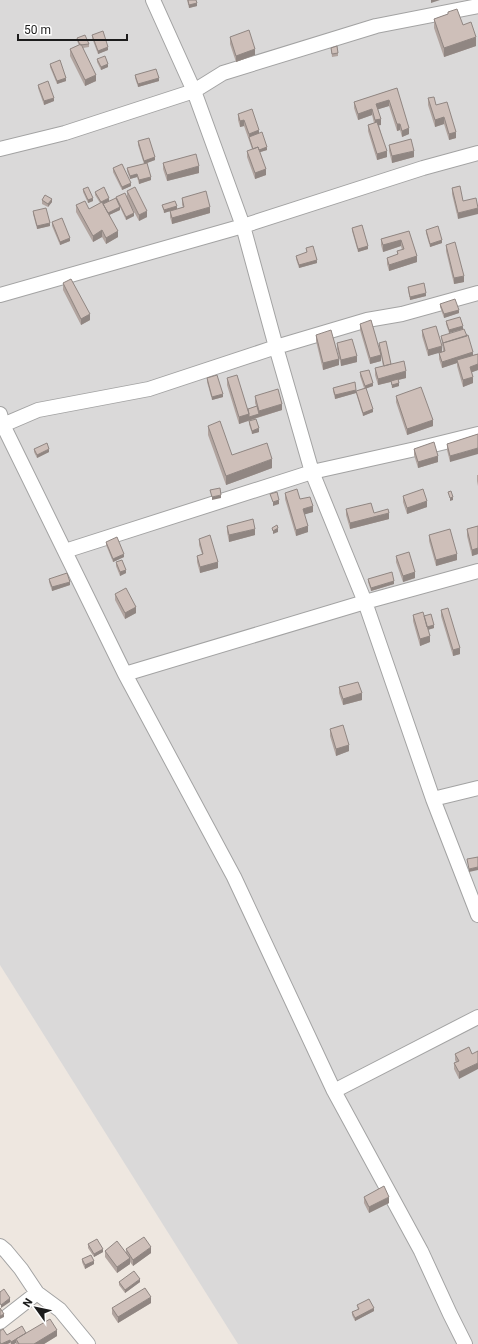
<svg xmlns="http://www.w3.org/2000/svg" width="478" height="1344" font-family="Roboto,sans-serif">
<style>
.residential{fill:#dad9d9}
.lines{fill:none;stroke-linecap:round;stroke-linejoin:round}
.street-casing{stroke:#a3a3a3;stroke-width:16}
.street{stroke:#fff;stroke-width:14}
.wall{fill:#b1a49f}
.shaded-wall{fill:#908682}
.building{fill:#cebfb9;stroke:#908682}
</style>
<rect width="100%" height="100%" fill="#eee7e0"/>
<path class="residential" d="M0 0H478V1344H238L0 965Z"/>
<g class="lines">
<g class="street-casing">
<path id="street" d="M153 0 194 91 243 226 276 347 312 472 365 602 433 799 478 915
M0 149 65 133 194 91 223 73 376 26 478 6
M0 295 243 226 423 168 478 153
M0 414 3 425 125 674 234 877 334 1091 421 1251 450 1314 465 1344
M3 425 38 410 149 389 276 347 367 320 402 314 478 293
M65 551 312 472 429 446 478 434
M125 674 365 602 478 571
M433 799 478 788
M334 1091 478 1017
M0 1246 6 1251 21 1269 37 1293 60 1310 88 1344
M0 1322 37 1293"/>
</g>
<use href="#street" class="street"/>
</g>
<path class="wall" d="M187 0H196L197 6 189 8Z
M448 12 463 25 476 46 444 57 434 28V19L448 14Z
M92 35 108 50 98 54 92 38Z
M230 37 255 55 236 62 230 44Z
M77 38 89 44V47L83 48 96 81 85 86 70 56V49L79 45 77 41Z
M331 48 338 53V56L332 57Z
M97 59 108 67 101 70 97 62Z
M50 64 66 81 57 84 50 67Z
M135 75 159 81 138 87 135 78Z
M38 85 54 101 44 105 38 88Z
M397 88 409 134 402 137 400 130 397 131 389 106 378 109 381 125H379L387 157 377 160 368 131V125L374 123 372 115 358 120 354 108V102Z
M428 98 436 105 456 138 449 140 444 124 435 127 428 105Z
M238 114 259 133 267 150 260 152 266 175 255 179 247 157V151L252 149 244 126 240 127 238 120Z
M138 141 155 160 147 163 151 180 139 184 137 177 130 179 127 171V168L144 164 138 145Z
M389 145 414 157 392 163 389 151Z
M163 163 199 173 167 181 163 169Z
M113 168 131 186 122 190 113 172Z
M460 186 458 219 452 194V188Z
M83 189 93 201 88 203 83 192Z
M127 191 147 217 139 221 132 208 134 216 126 220 120 207V210L109 215 118 237 106 244 102 237 93 242 76 212V205L89 209 100 203 95 195V192L109 201 116 199V197H127Z
M182 198 210 213 172 224 170 217V211L164 213 162 205 177 209 183 207 182 205Z
M42 200 52 202 48 207 42 204Z
M33 211 50 226 37 229 33 214Z
M52 222 70 241 60 245 52 226Z
M352 228 368 249 358 252 352 231Z
M426 230 442 243 430 247 426 233Z
M409 231 417 262 389 271 387 264V258L397 255V251L402 250 401 246 383 252 381 245V239Z
M446 245 464 282 454 284 446 251Z
M306 248 317 263 299 268 296 259V256L307 253Z
M63 283 90 320 81 325 63 290Z
M408 287 426 296 410 300 408 290Z
M440 304 459 313 444 318 440 307Z
M446 321 463 329 449 333 446 324Z
M360 324 380 351 379 343 391 364 406 378 398 380 399 386 392 388 391 382 378 385 375 375V368L383 366 381 356V361L370 364 360 330Z
M422 330 442 352 443 351 441 336 473 355 478 354V370L472 372 473 383 463 387 457 366V363L442 368 439 359V353L440 352 428 356 422 336Z
M316 335 339 365 323 370 316 341Z
M337 343 357 362 341 366 337 349Z
M360 372 373 386 366 388 373 412 363 416 356 393 335 399 333 391V388L356 391 364 388 360 376Z
M207 378 223 397 212 400 207 382Z
M227 378 248 409 256 406 255 403V396L282 410 239 424 227 385Z
M396 396 433 426 407 435 396 402Z
M249 421 259 432 252 434 249 424Z
M208 426 232 455 272 468 226 485 208 435Z
M478 434 450 462 447 450V444Z
M34 449 49 452 37 458 34 452Z
M414 449 438 462 418 468 414 455Z
M477 475H478V486L477 481Z
M285 493 300 499 313 512 304 514 308 532 296 536 285 499Z
M403 496 427 507 407 514 403 502Z
M346 509 374 513 389 519 350 529 346 515Z
M227 526 255 535 229 542 227 532Z
M478 526V554L472 556 467 536V529Z
M429 535 457 560 436 566 429 541Z
M199 539 218 568 200 573 197 562V556L202 554 199 545Z
M106 542 124 557 113 562 106 545Z
M396 556 415 578 403 582 396 562Z
M116 562 126 573 120 576 116 566Z
M49 579 70 585 52 591 49 582Z
M368 579 394 584 371 591 368 582Z
M115 594 136 613 125 619 115 600Z
M441 610 460 654 453 656 441 616Z
M413 615 424 616 434 628 428 630 430 642 420 646 413 621Z
M339 687 362 700 343 705 339 693Z
M330 729 349 751 336 756 330 736Z
M469 1047 459 1079 454 1069V1063L456 1062 455 1060V1054Z
M364 1197 389 1203 369 1213 364 1203Z
M88 1244 103 1252 94 1257 88 1248Z
M126 1249 151 1253 133 1266 130 1262V1264L117 1273 105 1257V1251L126 1252Z
M82 1259 94 1264 85 1269 82 1262Z
M119 1282H140L125 1293 119 1285Z
M151 1303 118 1323 112 1314V1308Z
M357 1305 374 1311 355 1321 352 1315V1312L358 1310Z
M0 1331 7 1335 26 1333 57 1336 44 1344H16V1343L14 1344H11L10 1343 7 1344H0Z"/>
<path class="shaded-wall" d="M431 0H440L431 3Z
M197 3V6L189 8V5Z
M476 37V46L444 57V48Z
M108 47V50L98 54V51Z
M255 49V55L236 62V56Z
M108 64V67L101 70V67Z
M96 75V81L85 86V80Z
M66 78V81L57 84V81Z
M159 78V81L138 87V84Z
M54 98V101L44 105V101Z
M389 100V106L376 110V104Z
M372 109V115L358 120V114Z
M444 117V124L435 127V120Z
M381 119V125L375 126V120Z
M244 120V126L240 127V121Z
M397 124H400V130L397 131Z
M409 128V134L402 137V131Z
M259 130V136L249 137V134Z
M456 132V138L449 140V134Z
M267 147V150L254 154V151Z
M387 151V157L377 160V154Z
M414 151V157L392 163V156Z
M155 157V160L144 164V161Z
M199 166V173L167 181V175Z
M266 169V175L255 179V173Z
M137 174V177L130 179V176Z
M151 177V180L139 184V180Z
M131 183V186L122 190V187Z
M93 198V201L88 203V200Z
M109 198V201L101 205V202Z
M52 199V202L48 207V204Z
M177 206V209L164 213V210Z
M120 207V210L107 216V213Z
M210 207V213L172 224V218Z
M478 208V214L458 219V213Z
M147 211V217L139 221V215Z
M134 213V216L126 220V217Z
M50 223V226L37 229V226Z
M102 230V237L93 242V236Z
M118 231V237L106 244V238Z
M70 238V241L60 245V242Z
M401 240V246L383 252V245Z
M442 240V243L430 247V244Z
M368 246V249L358 252V249Z
M417 256V262L389 271V265Z
M317 260V263L299 268V265Z
M464 276V282L454 284V278Z
M426 293V296L410 300V297Z
M459 310V313L444 318V314Z
M90 314V320L81 325V319Z
M463 326V329L449 333V330Z
M442 346V352L428 356V350Z
M473 352V358L457 360V363L442 368V362Z
M381 355V361L370 364V358Z
M357 356V362L341 366V360Z
M339 359V365L323 370V363Z
M478 364V370L470 373V367Z
M406 371V378L378 385V379Z
M473 377V383L463 387V380Z
M373 383V386L365 389V386Z
M399 383V386L392 388V385Z
M356 390V393L335 399V395Z
M223 394V397L212 400V397Z
M282 404V410L259 417V411Z
M373 409V412L363 416V413Z
M249 414H259V417L239 424V417Z
M433 420V426L407 435V429Z
M259 428V432L252 434V431Z
M478 448V454L450 462V456Z
M49 449V452L37 458V455Z
M438 456V462L418 468V462Z
M272 459V468L226 485V476Z
M221 495V498L212 500V497Z
M453 497V500L450 501V498Z
M279 500V504L273 506V502Z
M427 501V507L407 514V508Z
M313 506V512L303 515V509Z
M389 513V519L350 529V523Z
M308 526V532L296 536V530Z
M278 528V532L273 534V531Z
M255 529V535L229 542V535Z
M478 548V554L472 556V550Z
M124 554V557L113 562V559Z
M457 554V560L436 566V560Z
M218 562V568L200 573V567Z
M126 570V573L120 576V572Z
M415 572V578L403 582V576Z
M394 581V584L371 591V588Z
M70 582V585L52 591V587Z
M136 607V613L125 619V613Z
M434 625V628L427 630V627Z
M430 636V642L420 646V639Z
M460 648V654L453 656V650Z
M362 693V700L343 705V699Z
M349 745V751L336 756V749Z
M478 867V870L469 872V869Z
M478 1063V1069L459 1079V1072Z
M389 1197V1203L369 1213V1207Z
M151 1247V1253L133 1266V1260Z
M103 1249V1252L94 1257V1254Z
M130 1258V1264L117 1273V1267Z
M94 1261V1264L85 1269V1265Z
M140 1279V1282L125 1293V1290Z
M151 1297V1303L118 1323V1317Z
M10 1298V1302L1 1308V1305Z
M374 1308V1311L355 1321V1318Z
M4 1314V1317L0 1319V1316Z
M57 1330V1336L44 1344H34Z
M16 1339V1343L14 1344H11V1342Z
M10 1340V1343L7 1344H2Z"/>
<path class="building" d="M188 0H196L197 3 189 5Z
M457 9 463 25 471 22 476 37 444 48 434 19 448 14V12Z
M249 30 255 49 236 56 230 37Z
M103 31 108 47 98 51 92 35Z
M85 35 89 44 80 45 77 38Z
M81 44 96 75 85 80 70 49Z
M337 46 338 53 332 54 331 48Z
M105 56 108 64 101 67 97 59Z
M60 60 66 78 57 81 50 64Z
M156 69 159 78 138 84 135 75Z
M48 81 54 98 44 101 38 85Z
M397 88 409 128 402 131 400 124H397L389 100 376 104 381 119 375 120 372 109 358 114 354 102Z
M434 97 436 105 447 102 456 132 449 134 444 117 435 120 428 98Z
M252 109 259 130 249 134 244 120 240 121 238 114Z
M377 122 387 151 377 154 368 125Z
M262 132 267 147 259 150 258 147 253 149 249 137Z
M149 138 155 157 144 161 138 141Z
M411 139 414 151 392 156 389 145Z
M258 147 266 169 255 173 247 151Z
M196 154 199 166 167 175 163 163Z
M147 163 151 177 139 180 137 174 130 176 127 168Z
M122 164 131 183 122 187 113 168Z
M460 186 463 201 476 198 478 208 458 213 452 188Z
M88 187 93 198 88 200 83 189Z
M104 187 109 198 101 202 95 192Z
M135 187 147 211 139 215 127 191Z
M206 191 210 207 172 218 170 211 184 207 182 198Z
M125 193 134 213 126 217 116 197Z
M45 195 52 199 48 204 42 200Z
M116 198 120 207 108 213 103 204Z
M85 201 89 209 102 202 118 231 106 238 102 230 93 236 76 205Z
M175 201 177 206 164 210 162 205Z
M46 208 50 223 37 226 33 211Z
M62 218 70 238 60 242 52 222Z
M362 225 368 246 358 249 352 228Z
M438 226 442 240 430 244 426 230Z
M409 231 417 256 389 265 387 258 398 254 397 251 404 249 401 240 383 245 381 239Z
M455 242 464 276 454 278 446 245Z
M313 246 317 260 299 265 296 256 307 252 306 248Z
M71 279 90 314 81 319 63 283Z
M424 283 426 293 410 297 408 287Z
M455 299 459 310 444 314 440 304Z
M460 317 463 326 449 330 446 321Z
M371 320 381 355 370 358 360 324Z
M436 326 442 346 428 350 422 330Z
M464 329 467 336 443 343 441 336Z
M331 330 339 359 323 363 316 335Z
M468 335 473 352 442 362 439 353 445 351 443 343Z
M352 339 357 356 341 360 337 343Z
M386 341 391 364 384 366 379 343Z
M478 354V364L470 367 473 377 463 380 457 360Z
M404 361 406 371 378 379 375 368Z
M369 370 373 383 365 386 360 372Z
M217 375 223 394 212 397 207 378Z
M237 375 249 414 239 417 227 378Z
M398 379 399 383 392 385 391 381Z
M355 382 356 390 335 395 333 388Z
M421 387 433 420 407 429 396 396Z
M366 388 373 409 363 413 356 391Z
M278 389 282 404 259 411 255 396Z
M257 406 259 414 249 417V414L248 409Z
M256 419 259 428 252 431 249 421Z
M220 421 232 455 267 443 272 459 226 476 208 426Z
M478 434V448L450 456 447 444Z
M434 442 438 456 418 462 414 449Z
M47 443 49 449 37 455 34 449Z
M220 488 221 495 212 497 210 490Z
M297 489 300 499 310 497 313 506 303 509 308 526 296 530 285 493Z
M423 489 427 501 407 508 403 496Z
M451 491 453 497 450 498 448 492Z
M277 492 279 500 273 502 270 494Z
M371 503 374 513 388 509 389 513 350 523 346 509Z
M253 519 255 529 229 535 227 526Z
M277 525 278 528 273 531 272 528Z
M478 526V548L472 550 467 529Z
M450 529 457 554 436 560 429 535Z
M210 535 218 562 200 567 197 556 203 554 199 539Z
M117 537 124 554 113 559 106 542Z
M409 552 415 572 403 576 396 556Z
M122 560 126 570 120 572 116 562Z
M392 572 394 581 371 588 368 579Z
M67 573 70 582 52 587 49 579Z
M126 588 136 607 125 613 115 594Z
M448 608 460 648 453 650 441 610Z
M423 612 430 636 420 639 413 615Z
M431 614 434 625 427 627 424 616Z
M358 682 362 693 343 699 339 687Z
M343 725 349 745 336 749 330 729Z
M478 857V867L469 869 467 859Z
M469 1047 472 1054 478 1051V1063L459 1072 454 1063 459 1061 455 1054Z
M384 1186 389 1197 369 1207 364 1197Z
M144 1237 151 1247 133 1260 126 1249Z
M97 1239 103 1249 94 1254 88 1244Z
M117 1241 130 1258 117 1267 105 1251Z
M91 1255 94 1261 85 1265 82 1259Z
M134 1271 140 1279 125 1290 119 1282Z
M145 1288 151 1297 118 1317 112 1308Z
M4 1289 10 1298 1 1305 0 1303V1292Z
M369 1299 374 1308 355 1318 352 1312 359 1309 357 1305Z
M0 1308 4 1314 0 1316Z
M50 1319 57 1330 34 1344H19L16 1339Z
M22 1326 26 1333 11 1342 10 1340 1 1344 0 1342V1331L3 1329 7 1335Z"/>
<g transform="translate(36 1308) rotate(303)" stroke="#ffffff" stroke-width="3" paint-order="stroke">
<path d="M0-3L7 15L0 10L-7 15Z" fill="#1c1c1c"/>
<text y="-6" font-size="11" font-weight="bold" text-anchor="middle" fill="#1c1c1c">N</text>
</g>
<path d="M18 34v6h109v-6" fill="none" stroke="#1c1c1c" stroke-width="2"/>
<text x="24" y="34" font-size="12" fill="#1c1c1c" stroke="#ffffff" stroke-width="3" paint-order="stroke">50 m</text>
</svg>
